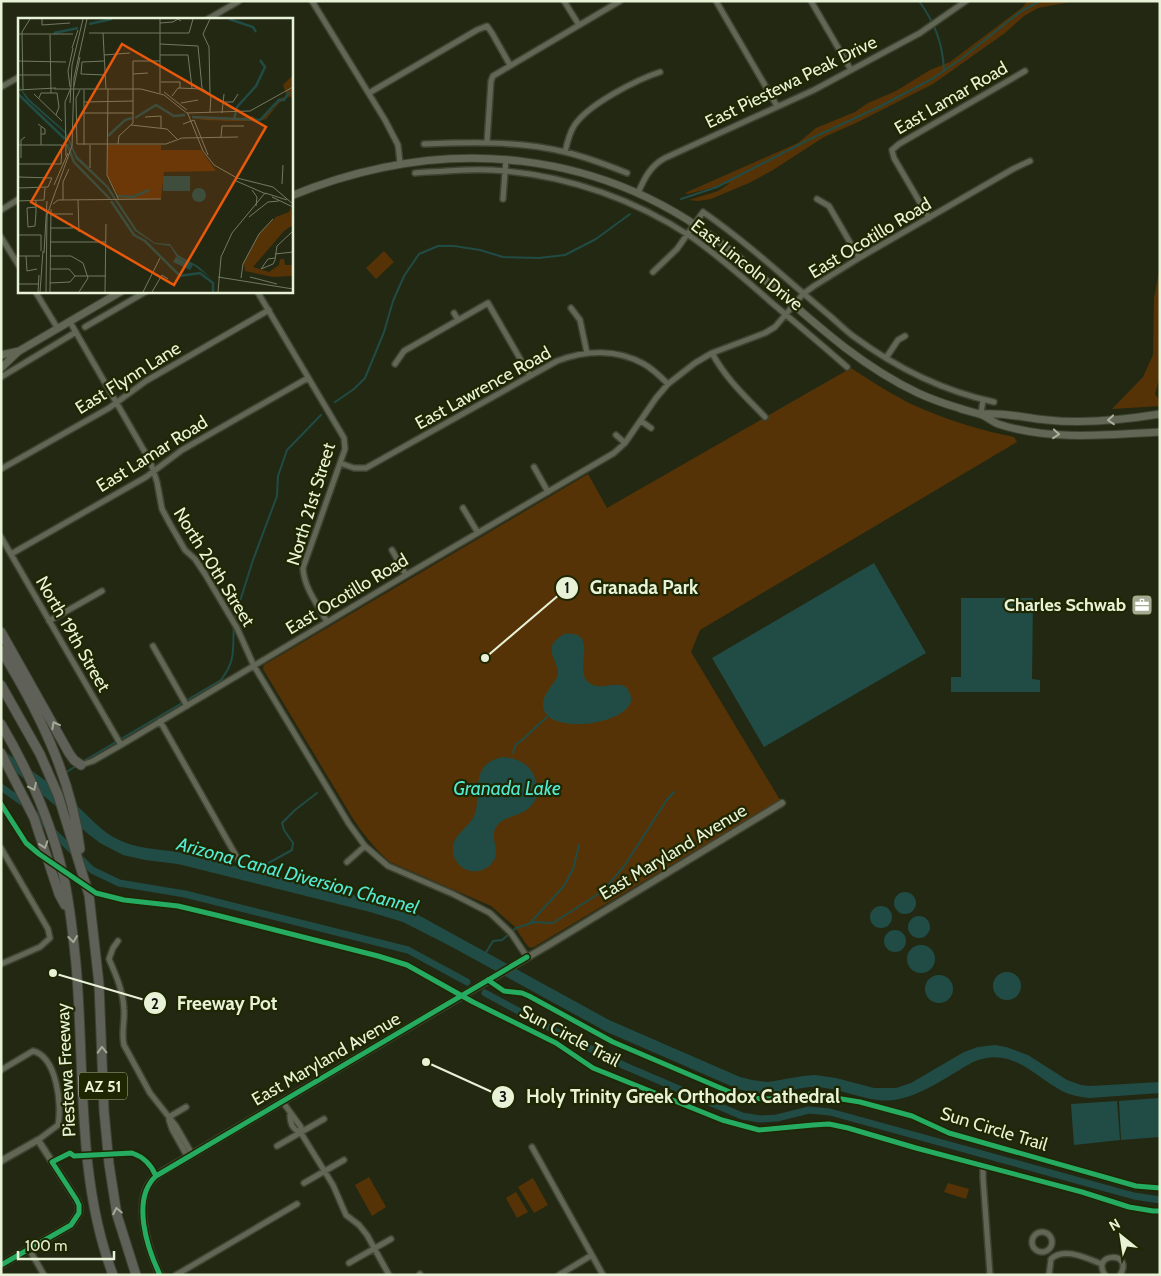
<svg xmlns="http://www.w3.org/2000/svg" width="1161" height="1276" font-family="Cabin,sans-serif">
<style>
.green{fill:#563306}
.water{fill:#214c45}
.lines{fill:none;stroke-linecap:round;stroke-linejoin:round}
.stream{stroke:#214c45;stroke-width:2}
.canal{stroke:#214c45;stroke-width:7}
.minor-casing{stroke:#3d4231;stroke-width:8}
.tertiary-casing{stroke:#3d4231;stroke-width:9}
.secondary-casing{stroke:#3d4231;stroke-width:9}
.motorway-casing{stroke:#3d4231;stroke-width:11}
.minor{stroke:#616754;stroke-width:5}
.tertiary{stroke:#616754;stroke-width:6}
.secondary{stroke:#616754;stroke-width:7}
.motorway{stroke:#5f6058;stroke-width:9}
.cycleway-casing{stroke:#1e2701;stroke-width:8}
.cycleway{stroke:#26ab63;stroke-width:5}
.oneway{stroke:#abb39c}
.oneway2{stroke:#a4a997}
.labels{text-anchor:middle;stroke-width:4.5;stroke-linejoin:round;paint-order:stroke}
.shield{fill:#1e2701;stroke:#abb596;stroke-width:1}
.shield-label{font-size:16px;font-weight:bold;fill:#e8f2d6}
.street-label{font-size:18px;fill:#e8f2d6;stroke:#1e2701}
.poi-label{font-size:18px;font-weight:bold;fill:#e8f2d6;stroke:#1e2701;text-anchor:end}
.water-label{font-size:19px;font-style:italic;fill:#53ead5;stroke:#1e2701}
.inset-river{fill:none;stroke:#214c45;stroke-width:2.5}
.inset-road{fill:none;stroke:#727961;stroke-width:1}
.view{fill:#e8590c;fill-opacity:0.15;stroke:#e8590c;stroke-width:2.5}
.inset-edge{fill:none;stroke:#e8f2d6;stroke-width:2.5}
.leader{fill:none;stroke:#e8f2d6;stroke-width:2}
.callout-dot{fill:#e8f2d6;stroke:#1e2701;stroke-width:2}
.mark-label{font-size:15px;text-anchor:middle;font-weight:bold;fill:#111}
.callout-label{font-size:19px;text-anchor:middle;font-weight:bold;fill:#e8f2d6;stroke:#1e2701;stroke-width:4.5;stroke-linejoin:round;paint-order:stroke}
</style>
<rect width="100%" height="100%" fill="#232813"/>
<path class="green" d="M1027 1H1075L1038 8 1024 16 1005 33 933 84 856 123 824 137 773 170 749 183 711 199 698 201 689 200 718 191 730 183 688 194 685 193 798 143 816 128 855 112 868 103 896 91 930 70 950 62 1023 7Z
M384 251 394 262 376 279 366 268Z
M1160 266V376L1155 394 1160 401V406L1112 409 1143 377 1153 355 1154 298Z
M851 368C874 383 898 399 925 410 953 422 984 431 1014 437L1017 442 700 630 691 652 780 800 534 947 530 948 527 945 514 926 491 906 390 862C375 849 363 834 352 817L263 669 264 665 588 474 607 508Z
M369 1177 386 1207 372 1216 355 1185Z
M533 1178 548 1205 534 1213 518 1187Z
M948 1183 969 1189 966 1199 944 1192Z
M516 1192 528 1212 517 1218 506 1198Z"/>
<path class="water" d="M874 563 926 653 764 747 712 658Z
M961 598H1033L1032 679 1040 680V692H951V677H961Z
M564 634C601 630 573 669 588 682 599 692 614 680 626 687 629 691 632 696 631 701 625 726 545 735 543 706 542 693 554 686 558 675 558 656 540 649 564 634Z
M1 749C26 767 52 784 75 804 90 817 100 831 119 840 138 849 158 849 178 852L393 905 411 911 609 1020 740 1077 752 1080 768 1082 803 1076 815 1075 836 1078 874 1088H896L911 1083 964 1052 978 1047 995 1045 1006 1047 1028 1055 1067 1080 1081 1085 1090 1086 1160 1082V1093L1089 1098C1080 1097 1070 1095 1062 1091 1031 1074 1011 1046 973 1062 946 1077 910 1105 878 1100 855 1097 834 1086 810 1087 797 1088 785 1092 772 1093 760 1094 749 1092 738 1089L607 1032 450 946 403 922 370 912 178 864 145 860 123 855 100 843 87 833 1 759Z
M503 757C527 759 539 773 537 797 525 821 505 812 496 827 489 839 502 852 492 863 478 880 452 869 453 848 453 835 469 827 474 816 483 796 467 764 503 757Z
M894 903a11 11 0 1 1 22 0a11 11 0 1 1-22 0Z
M870 917a11 11 0 1 1 22 0a11 11 0 1 1-22 0Z
M908 927a11 11 0 1 1 22 0a11 11 0 1 1-22 0Z
M884 941a11 11 0 1 1 22 0a11 11 0 1 1-22 0Z
M907 959a14 14 0 1 1 28 0a14 14 0 1 1-28 0Z
M993 986a14 14 0 1 1 28 0a14 14 0 1 1-28 0Z
M925 989a14 14 0 1 1 28 0a14 14 0 1 1-28 0Z
M1159 1098 1160 1137 1121 1140 1119 1101Z
M1117 1101 1120 1140 1074 1145 1071 1104Z"/>
<g class="lines">
<path class="stream" d="M919 1C935 23 943 44 944 71
M681 199 717 187 808 140 879 107 932 79 961 59 1020 12 1040 1
M335 402 354 389 365 378 384 332 393 301 404 276 419 254 438 246H454L480 250 503 257 539 258 565 255 596 239 630 214
M234 620 253 560 277 496 278 476 287 450 321 415
M513 753C514 748 515 743 521 741L548 716
M82 762 221 680C237 659 232 649 234 625
M65 773 76 766
M260 873 263 866 292 850 293 843 284 830 282 823 295 810 317 793
M529 924 564 886 573 869 579 845
M485 954 493 941 502 940 516 928 535 922 553 923 603 891 625 865 666 801 674 792"/>
<path class="canal" d="M1 787 25 804
M33 812 92 870 119 883 185 894 408 950 467 982
M485 993 563 1035 625 1066 742 1116 760 1119 777 1118 809 1110 830 1112 1134 1196 1160 1200"/>
<g class="minor-casing">
<path id="minor" d="M312 1 385 120 398 145 400 163
M564 1 579 25
M716 1 777 106
M811 1 851 70
M208 19 239 1
M1 87 19 77
M369 93 477 30 487 26 492 33 510 65
M487 142 491 81 493 76 620 1
M424 144C471 142 519 141 565 152 586 157 607 165 627 173
M565 152C567 143 569 134 574 126 587 105 636 80 660 72
M415 173C445 171 475 168 506 171 571 177 635 200 690 236 719 256 746 280 772 303 797 324 822 345 847 367
M638 193C644 179 650 166 665 158L814 90 920 33 966 1
M503 199 506 159
M817 199 829 206 859 258
M1 210 19 199
M929 218 894 158 892 150 899 144 1025 71
M1 237 19 266
M653 272 677 249 703 212C748 243 788 281 830 316 838 323 845 330 853 336 895 367 943 391 994 402
M35 291 58 329
M257 291 344 438 345 449 303 568C304 588 318 605 327 622
M571 308 580 320 587 353
M454 313 458 320
M70 322 150 461 157 482 162 509 170 524 185 550 195 559 205 574 237 628 254 666 349 824 365 846 388 866 453 894 490 913 511 933 527 957
M85 327 147 291
M712 353C726 379 745 396 765 417
M886 358 898 340 905 336
M395 364 404 351 488 303 530 376
M1 377 76 332
M981 414 983 400
M641 421 651 428
M616 435 625 443
M340 463 354 468H366L557 361C586 350 617 349 644 364 653 369 661 377 668 384
M534 467 548 492
M1 469 109 408 146 381 269 310
M463 508 478 533
M1 537 121 745
M392 550 406 575
M11 554 146 477 182 450 308 378
M49 621 102 591
M153 646 187 706
M160 721 239 861
M81 765 93 761 121 745 406 575 614 453 625 443 656 398 668 384 695 363 712 353 765 333 775 327 803 294 814 286 859 258 1013 169 1030 161
M1 848 48 929 50 938 40 947 1 964
M347 862 365 846
M118 941 113 948 109 959C116 975 123 991 124 1009 125 1021 121 1033 124 1045L150 1093 176 1126 192 1154
M1 1070 33 1051C57 1057 62 1105 58 1125L38 1140
M282 1101 301 1127V1133
M290 1114C290 1123 292 1129 301 1133L333 1185 346 1215 359 1225 367 1235 389 1275
M169 1117 186 1107
M169 1120 172 1129 187 1156
M277 1146 324 1119
M532 1147 603 1275
M983 1166V1178L990 1275
M304 1183 344 1160
M1032 1242a10 10 0 1 1 20 0a10 10 0 1 1-20 0Z
M29 1249 44 1275
M349 1263 391 1239
M176 1275 297 1204
M419 1275 420 1274
M559 1275 592 1255
M1049 1275 1051 1259C1064 1246 1088 1259 1102 1264
M1105 1275C1090 1252 1135 1251 1120 1275"/>
</g>
<g class="tertiary-casing">
<path id="tertiary" d="M1 1161 38 1140 76 1199 79 1205V1213L71 1225 1 1265
M160 1275C149 1252 135 1209 148 1186 151 1180 156 1176 162 1172L552 943 782 803"/>
</g>
<g class="secondary-casing">
<path id="secondary" d="M291 196C445 133 606 147 736 255 795 304 848 360 918 393 931 399 945 404 959 408 966 411 974 412 982 415 988 417 992 422 998 424 1050 441 1106 435 1160 432
M1 355 19 351
M1 368 19 351 122 291
M981 414C1004 412 1024 418 1047 420 1084 424 1123 420 1160 414"/>
</g>
<g class="motorway-casing">
<path id="motorway" d="M1 632 69 753 74 760 81 765
M1 650C38 710 72 778 80 849
M1 685 40 754 58 795 89 895 99 984 104 1111 109 1164 117 1215 136 1275
M1 724C28 770 51 821 63 874 70 903 73 934 76 964 85 1065 76 1179 113 1275
M1 753 34 818 59 894 65 905"/>
</g>
<use href="#minor" class="minor"/>
<use href="#tertiary" class="tertiary"/>
<use href="#secondary" class="secondary"/>
<use href="#motorway" class="motorway"/>
<g class="cycleway-casing">
<path id="cycleway" d="M1 804 26 843 39 854 96 893 124 900 178 906 220 916 378 956 407 965 473 1002 556 1043 593 1068 722 1120 759 1130 813 1125 829 1124 848 1128 916 1148 1082 1192 1129 1207 1153 1211H1160
M488 980 504 991 522 993 529 996 613 1042 744 1098 769 1099 811 1094 860 1102 912 1116 949 1133 1136 1186 1160 1188
M1 1265 71 1225 79 1213V1205L76 1199 52 1162 70 1153 74 1156 132 1153C144 1157 151 1164 156 1176
M160 1275C147 1248 131 1199 156 1176L527 957"/>
</g>
<use href="#cycleway" class="cycleway"/>
</g>
<defs><path id="oneway-chevron" d="M-2-3.5L2.5 0L-2 3.5" fill="none" stroke-width="1.6" stroke-linecap="round" stroke-linejoin="round" transform="scale(1.25)"/></defs>
<g class="oneway">
<use href="#oneway-chevron" transform="translate(1111 420) rotate(175)"/>
<use href="#oneway-chevron" transform="translate(1056 434) rotate(5)"/>
</g>
<g class="oneway2">
<use href="#oneway-chevron" transform="translate(55 725) rotate(-118)"/>
<use href="#oneway-chevron" transform="translate(33 787) rotate(65)"/>
<use href="#oneway-chevron" transform="translate(44 845) rotate(71)"/>
<use href="#oneway-chevron" transform="translate(73 939) rotate(83)"/>
<use href="#oneway-chevron" transform="translate(102 1050) rotate(-92)"/>
<use href="#oneway-chevron" transform="translate(117 1211) rotate(-101)"/>
</g>
<defs>
<g id="office-square" transform="scale(1.125)"><rect x="-9" y="-9" width="18" height="18" rx="4" fill="#a3ab92" stroke="#1e2701"/><path d="M-6-3h4V-5.5h4V-3h4V5H-6ZM-1-4.5V-3h2v-1.5ZM-6 0V1H6V0Z" fill="#fff"/></g>
</defs>
<g fill-rule="evenodd">
<use href="#office-square" x="1142" y="605"/>
</g>
<g class="labels">
<rect class="shield" x="79" y="1072.5" width="48" height="27" rx="4"/>
<g class="shield-label">
<text x="103" y="1092">AZ 51</text>
</g>
<g class="street-label">
<text transform="translate(791 82) rotate(-26)" y="6">East Piestewa Peak Drive</text>
<text transform="translate(951 98) rotate(-30)" y="6">East Lamar Road</text>
<text transform="translate(870 238) rotate(-31)" y="6">East Ocotillo Road</text>
<text transform="translate(747 265) rotate(38)" y="6">East Lincoln Drive</text>
<text transform="translate(128 378) rotate(-32)" y="6">East Flynn Lane</text>
<text transform="translate(483 388) rotate(-29)" y="6">East Lawrence Road</text>
<text transform="translate(152 454) rotate(-32)" y="6">East Lamar Road</text>
<text transform="translate(311 504) rotate(-73)" y="6">North 21st Street</text>
<text transform="translate(214 567) rotate(58)" y="6">North 20th Street</text>
<text transform="translate(347 594) rotate(-31)" y="6">East Ocotillo Road</text>
<text transform="translate(73 634) rotate(60)" y="6">North 19th Street</text>
<text transform="translate(673 852) rotate(-31)" y="6">East Maryland Avenue</text>
<text transform="translate(570 1036) rotate(28)" y="6">Sun Circle Trail</text>
<text transform="translate(326 1059) rotate(-30)" y="6">East Maryland Avenue</text>
<text transform="translate(66 1070) rotate(-93)" y="6">Piestewa Freeway</text>
<text transform="translate(994 1129) rotate(17)" y="6">Sun Circle Trail</text>
</g>
<g class="poi-label">
<text x="1126" y="611">Charles Schwab</text>
</g>
<g class="water-label">
<text x="507" y="795">Granada Lake</text>
<text transform="translate(298 875) rotate(15)" y="7">Arizona Canal Diversion Channel</text>
</g>
</g>
<g transform="translate(18 18)">
<rect width="275" height="275" fill="#232813"/>
<path d="M275 57V82L272 78 261 85 248 101 241 103H213L188 102 178 101 175 100 217 101 234 98 241 102 256 90 260 81 269 78 265 67ZM89 127H143V132H183L198 153 146 154 143 181H102L90 159ZM273 189 275 210 273 208 266 213 235 249 251 254 261 247 262 241H266L267 247H275V258L255 259 227 253 226 245 241 216 258 199 271 194Z" fill="#563306"/>
<path d="M0 67 11 81 48 114 59 138 90 168 119 212 137 225 152 226 160 237 180 248 193 260 175 247 172 252 155 244 158 239 172 246 159 239 152 228 137 226 117 213 88 169 58 141 47 115 9 82ZM145 158H172V173H145ZM174 177a7 7 0 1 1 14 0a7 7 0 1 1-14 0Z" fill="#214c45"/>
<path class="inset-river" d="M211 1 235 9 238 14M71 6 94 1M36 15 60 10M0 76 47 121M174 99 242 102 261 82H266L271 74M117 100 138 87 156 98 167 97M216 102 219 89 238 68 247 49 242 42M90 118 107 102 114 100M49 126 56 144 92 181M99 178 115 179 131 172M93 183 116 217 127 223 162 258 182 255 195 265V274"/>
<path class="inset-road" d="M24 1V7L52 5M142 1V75M142 5 155 4 160 1 163 3M71 15H171L175 1M85 15 88 71M0 16H55M32 17 33 75M142 26 180 28 184 70M54 30 60 12M86 37 112 35M142 37H170L174 70M0 43 48 44M87 43 64 44 63 56 87 57M115 56 130 55M0 57H32M143 64H162V70M56 68 62 39M52 69 50 53 55 30M36 71H123L146 77 170 96 185 133 196 147 219 160 255 169 275 186M90 71 89 157 101 182M0 72 38 70M5 72 4 14 12 1M66 72V127M146 74 169 92M16 76 44 103M192 76 191 29 185 16 192 1M154 78 160 70 185 71 193 77 192 94M21 80 23 75H39L41 89 38 97M66 84 115 83M204 84H215L220 76M52 85 54 47 65 1M163 85 180 82M66 95H115M169 95 232 93 275 69M204 95 206 76M127 99 143 98V110M20 106 27 111V116H23M165 106 176 102 190 137M113 107 149 111 159 121M203 119 204 108H226M59 126H148L164 120 220 119M59 126 58 80 62 72M100 126 101 118 115 105V43H142M0 127H44L43 146H0M23 127V109M48 138 47 84 52 72M3 140V122L7 119M72 150V127M0 159 34 160 30 169 0 170M216 162 248 176M264 166 265 147M36 167 50 135M234 172 239 179 238 188M254 179 275 189M45 182V164L51 151M60 182 61 214M0 183 26 182 27 170M18 183V194L17 208 10 209 9 190 18 189M35 186 40 182 143 181M32 196H55M231 199 250 184 261 183M32 210H55M0 217H23V233M32 224H88M26 235 29 183M257 236 275 234M0 238H22M8 238 9 253 19 251M32 238H53L65 245 70 260 61 274M257 240 250 241 243 251 255 246 257 242 259 228 275 213M32 251H51L57 258M57 258H88M200 259 275 271M232 259 259 266M223 260 225 246 241 216 255 201M32 265 52 264 57 258M0 266H20M20 274 21 257M22 274 25 233M28 274 29 197 54 128 56 60 69 1M32 274 33 191M87 274 88 206M125 274 142 240M134 274 144 257 150 261M200 274 203 239 214 215 247 175 269 182"/>
<path class="view" d="M104 26 248 109 156 267 13 184Z"/>
<rect width="275" height="275" class="inset-edge"/>
</g>
<path class="leader" d="M485 658L567 588M53 973L155 1003M426 1062L503 1097"/>
<g class="callout-dot">
<circle cx="485" cy="658" r="5"/>
<circle cx="53" cy="973" r="5"/>
<circle cx="426" cy="1062" r="5"/>
<circle cx="567" cy="588" r="12"/>
<circle cx="155" cy="1003" r="12"/>
<circle cx="503" cy="1097" r="12"/>
</g>
<g class="mark-label">
<text x="567" y="593">1</text>
<text x="155" y="1009">2</text>
<text x="503" y="1102">3</text>
</g>
<g class="callout-label">
<text x="644" y="594">Granada Park</text>
<text x="227" y="1010">Freeway Pot</text>
<text x="683" y="1103">Holy Trinity Greek Orthodox Cathedral</text>
</g>
<rect width="1161" height="1276" fill="none" stroke="#e8f2d6" stroke-width="5"/>
<g transform="translate(1121 1236) rotate(330)" stroke="#1e2701" stroke-width="4" paint-order="stroke">
<path d="M0-4L9 19L0 12L-9 19Z" fill="#e8f2d6"/>
<text y="-8" font-size="14" font-weight="bold" text-anchor="middle" fill="#e8f2d6">N</text>
</g>
<path d="M18 1251v8h96v-8" fill="none" stroke="#e8f2d6" stroke-width="2.5"/>
<text x="25" y="1251" font-size="15" fill="#e8f2d6" stroke="#1e2701" stroke-width="4" paint-order="stroke">100 m</text>
</svg>
